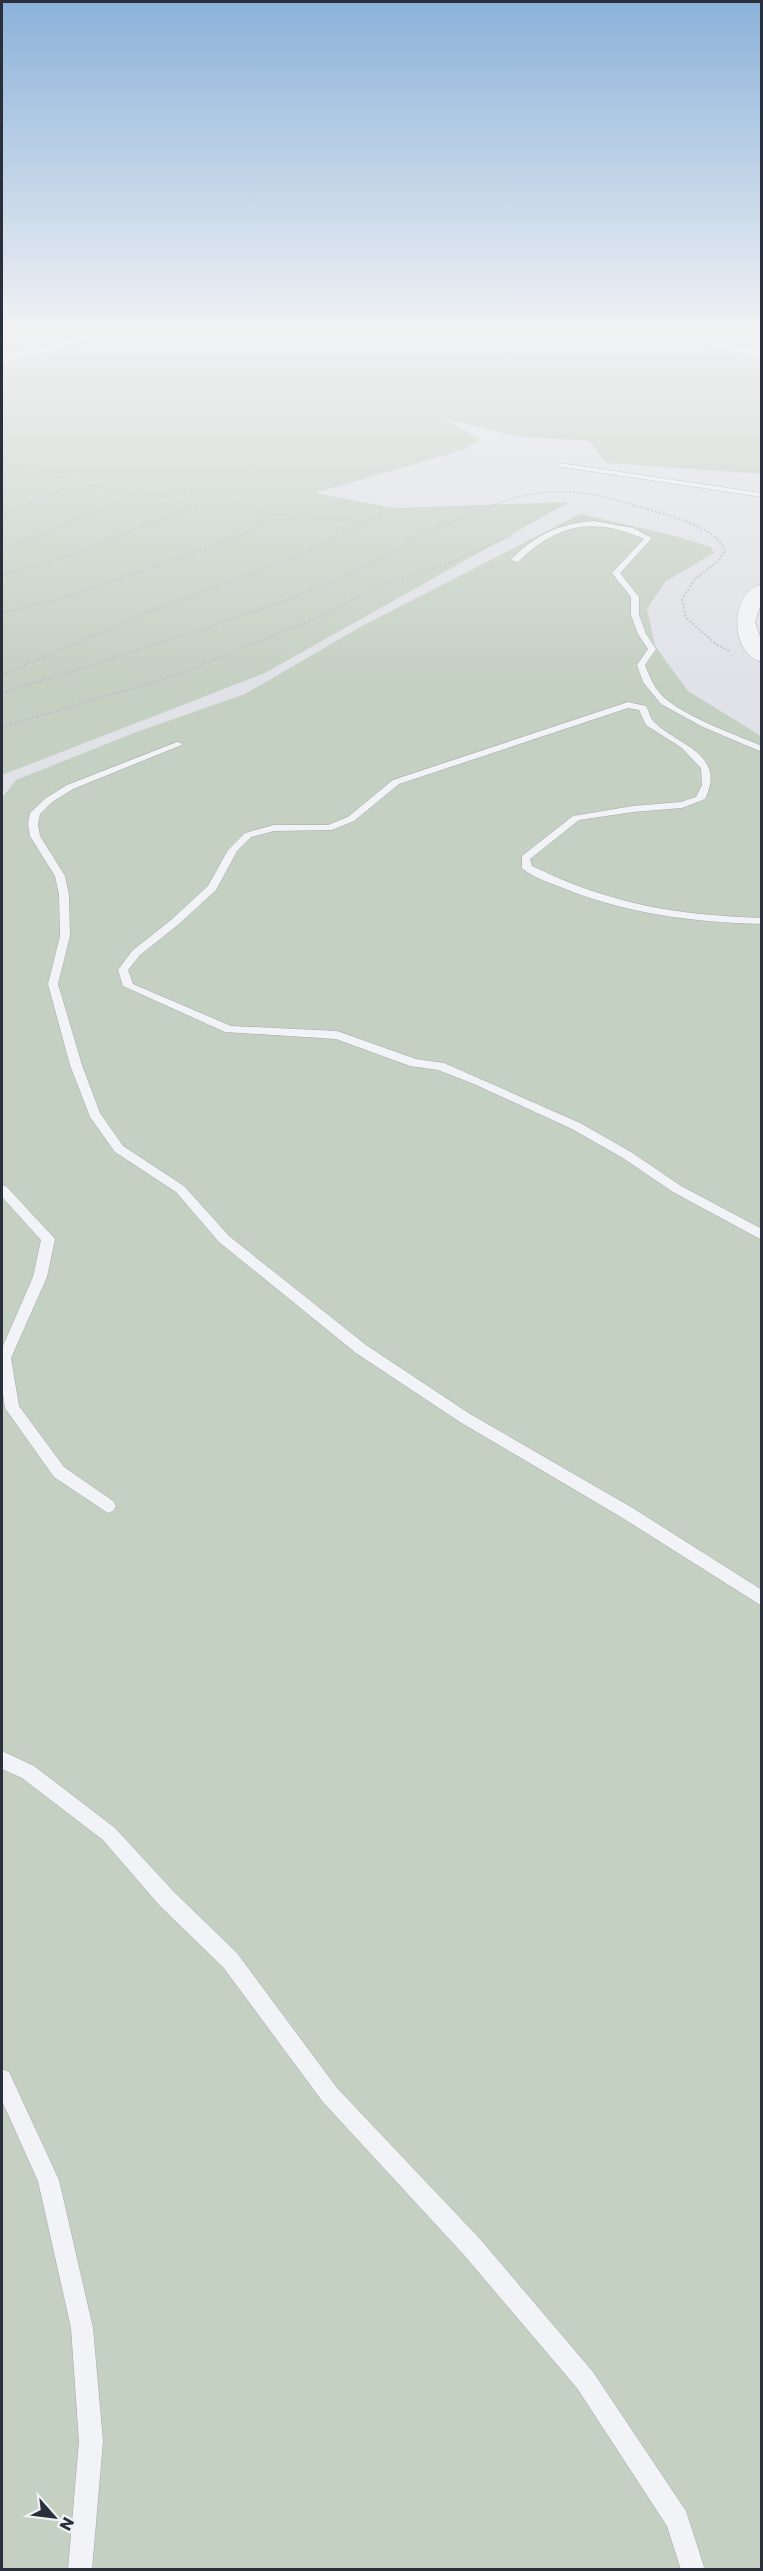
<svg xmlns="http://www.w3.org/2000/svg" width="763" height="2571" font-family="Poppins,sans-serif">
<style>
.green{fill:#c4d0c2}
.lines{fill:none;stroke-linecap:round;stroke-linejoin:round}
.service-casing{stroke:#a6a9b0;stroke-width:1}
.tertiary-casing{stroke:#a6a9b0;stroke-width:1}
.path-far1{stroke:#bec0c6;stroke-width:1.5;stroke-dasharray:2 2;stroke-linecap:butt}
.path{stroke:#bec0c6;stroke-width:2;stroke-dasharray:2 2;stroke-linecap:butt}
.service{fill:#f2f3f6;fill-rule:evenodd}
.tertiary{fill:#f2f3f6;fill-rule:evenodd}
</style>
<rect width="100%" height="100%" fill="#e0e2e7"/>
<path class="green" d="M2 327H327L324 332 371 327H649L652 330 761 360V474L607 463 589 441 520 437 442 418 481 440 463 450 315 493 393 508 569 502 265 673 2 775Z
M580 514 675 536 711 547 714 553 665 582 647 609 655 646 688 691 761 736V2569H2V798L16 780 134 733 245 694 362 626Z"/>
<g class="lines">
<g class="service-casing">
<path id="service" d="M559 463 762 493V497L557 466Z
M594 521 633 528 652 538 620 573 639 597V615L646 634 656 649 645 665C650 678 656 692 667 700 691 719 734 734 762 746V752L703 727 661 704 643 682 637 665 648 649 638 634 631 615V597L612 573 644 539C594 516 556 524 518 562L511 560C534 535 561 523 594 521Z
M628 702 646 706C649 711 650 719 655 723 680 746 727 755 705 799L682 808 633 812 579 820 530 859 532 866C610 904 675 915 762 918V924C693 922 627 914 563 888 550 883 532 877 522 868V856L573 816 633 806 681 802 696 797 702 785 701 768 682 748 646 725 639 710 628 708 399 784 354 821 332 830 274 831 251 837 237 851 216 890 179 924 140 955 128 970 133 984 231 1026 337 1031 416 1059 444 1063 580 1123 631 1152 681 1186 762 1229V1240L673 1192 623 1158 572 1129 474 1084 438 1070 410 1066 336 1039 225 1032 123 986 118 970 132 951 171 920 208 886 228 850 245 833 274 825H328L348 817 393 780Z
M177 742 184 744 73 789 52 802 40 814 38 824 40 836 65 876 69 895 70 936 58 984 82 1065 100 1113 123 1146 184 1186 229 1236 366 1345 470 1414 631 1507 762 1590V1606L621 1517 460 1422 356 1353 219 1242 176 1192 115 1152 90 1117 70 1065 48 984 60 936 59 895 55 876 30 836 28 824 30 813 46 798 67 785Z
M2 1185 6 1186 55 1239 47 1277 11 1358 19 1406 64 1467 113 1501 116 1506 113 1511 108 1513 54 1477 5 1408 2 1387V1348L33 1277 41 1240 2 1197Z
M2 1751 34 1766 115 1828 174 1892 237 1953 337 2088 480 2239 593 2372 686 2511 705 2570H681L667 2526 577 2388 464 2255 323 2102 223 1967 160 1906 103 1840 22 1778 2 1769Z
M2 2069 9 2072 59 2180 93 2328 103 2441 92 2570H68L79 2441 71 2328 38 2181 2 2101Z"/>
</g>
<g class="tertiary-casing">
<path id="tertiary" d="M133 327H314L308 331 133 335 95 340 2 363V355L95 332Z
M659 327H676L708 338 762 350V358L699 344 660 330Z
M762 584V601L755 622 762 642V662C729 654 729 592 762 584Z"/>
</g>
<path class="path-far1" d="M2 464 114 490 163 496 188 506
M23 506 55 493 63 486 54 476
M109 506 126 498 127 492
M194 506 197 502 190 489 245 506
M491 506C545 485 583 489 637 506"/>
<path class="path" d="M186 505 189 507
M241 505 267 514 369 522
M632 505C658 513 716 524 725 551L718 561 695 579 682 599 686 618 716 644 729 651
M2 515 26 505
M2 549 49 532 112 505
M2 575 75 554 196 505
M2 613 63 598 233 539 254 529 267 514
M2 675 151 611 304 554 379 517 382 506
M2 693 199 631 306 593 375 562 431 530 495 505
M2 727 174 676 324 615 373 588 441 566 513 535"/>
<use href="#service" class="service"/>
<use href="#tertiary" class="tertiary"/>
</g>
<linearGradient id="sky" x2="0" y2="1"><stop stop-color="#8bb2d9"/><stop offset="0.48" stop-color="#f1f2f4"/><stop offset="1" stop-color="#f1f2f4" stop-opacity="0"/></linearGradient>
<rect width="763" height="686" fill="url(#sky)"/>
<rect width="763" height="2571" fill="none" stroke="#2a2f3c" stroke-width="6"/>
<g transform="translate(54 2517) rotate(118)" stroke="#eff1f5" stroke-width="4.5" paint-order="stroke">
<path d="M0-4.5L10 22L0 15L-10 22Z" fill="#2a2f3c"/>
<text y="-9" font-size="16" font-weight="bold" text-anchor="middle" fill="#2a2f3c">N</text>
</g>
</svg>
